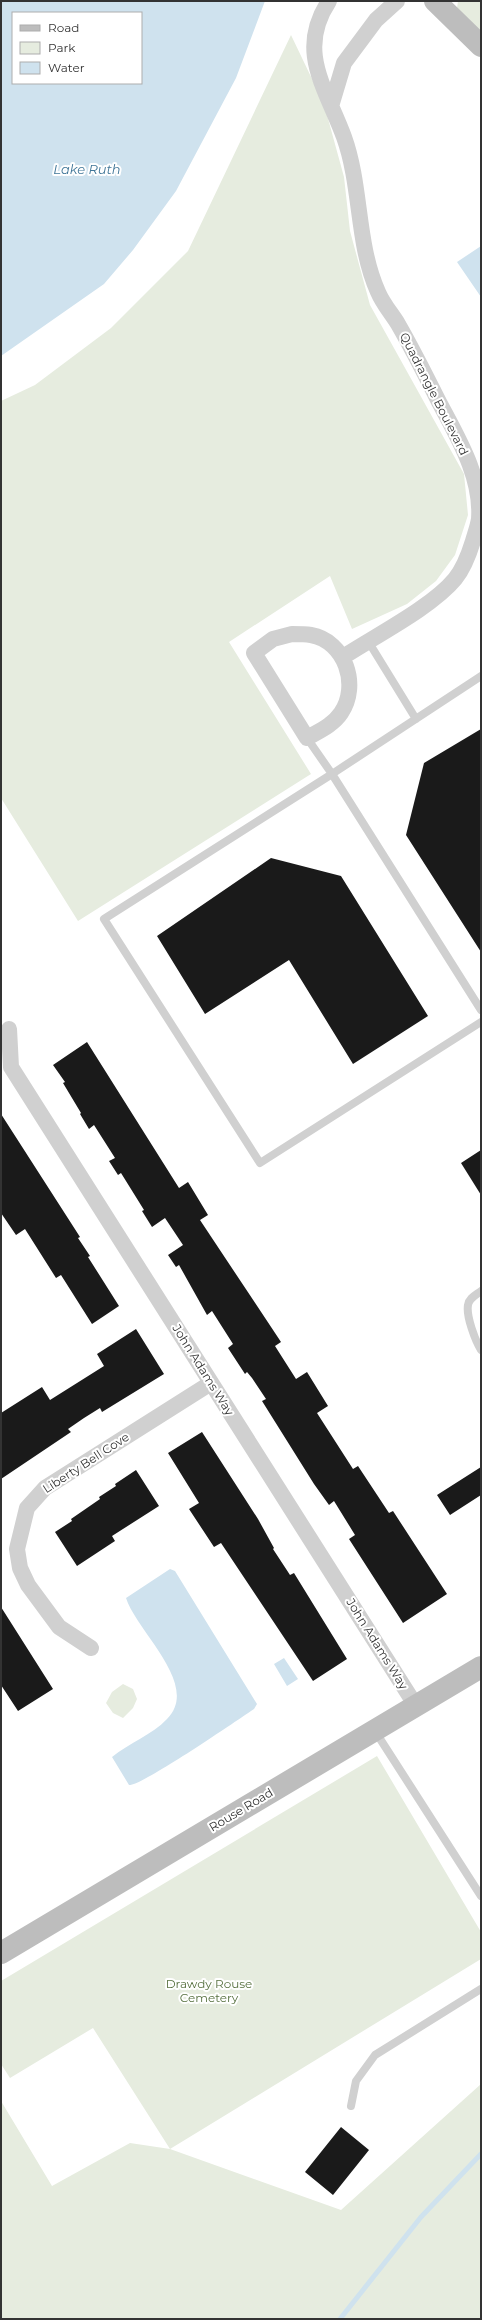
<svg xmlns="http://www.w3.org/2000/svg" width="482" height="2320" font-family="Montserrat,sans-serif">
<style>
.green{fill:#e6ecdf}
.water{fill:#cfe2ee;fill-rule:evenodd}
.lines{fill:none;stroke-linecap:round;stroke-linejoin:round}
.stream{stroke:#cfe2ee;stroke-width:5}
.building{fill:#1a1a1a}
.lane{stroke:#d0d0d0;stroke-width:8}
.street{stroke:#d0d0d0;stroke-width:16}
.secondary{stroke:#bdbdbd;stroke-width:22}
.labels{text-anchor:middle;stroke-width:4;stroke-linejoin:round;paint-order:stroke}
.street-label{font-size:12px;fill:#333;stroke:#fff}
.park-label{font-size:12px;fill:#56703f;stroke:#fff}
.water-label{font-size:13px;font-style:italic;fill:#3f7597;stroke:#fff}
</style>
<rect width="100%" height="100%" fill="#fff"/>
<path class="green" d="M458 1H481V33L457 8Z
M291 35 324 104 344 177 350 231 370 305 464 474 468 515 455 555 436 581 407 604 352 629 330 576 229 642 311 774 78 921 1 798V401L35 385 111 328 188 251Z
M123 1684 133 1689 137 1699 133 1708 123 1718 113 1713 106 1703 112 1692Z
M377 1756 481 1932V1959L170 2149 341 2210 481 2084V2319H1V2101L52 2186 130 2143 170 2149 93 2028 10 2078 1 2064V1981Z"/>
<path class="water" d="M1 1H265L236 78 176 191 133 250 104 284 1 356ZM13 13H141V83H13Z
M481 246V297L457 262Z
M170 1569 175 1571 257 1704 254 1709C236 1721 142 1786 129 1785L112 1757C129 1743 152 1735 167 1719 201 1685 137 1632 126 1598Z
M284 1658 298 1679 287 1686 274 1664Z"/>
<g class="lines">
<path class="stream" d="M340 2319 421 2217 481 2154"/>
</g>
<path class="building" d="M481 729V952L406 835 424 763Z
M271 858 341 876 428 1016 353 1064 289 960 205 1014 157 936Z
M87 1042 179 1188 188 1182 208 1215 200 1220 281 1342 275 1346 296 1379 307 1372 328 1406 317 1413 353 1469 358 1466 389 1513 393 1511 447 1594 403 1623 349 1539 355 1535 334 1501 329 1505 314 1484 262 1401 266 1399 252 1378 247 1372 245 1374 228 1348 233 1344 212 1311 207 1315 179 1265 176 1267 168 1255 183 1245 165 1218 152 1227 142 1211 144 1210 121 1173 118 1175 109 1161 115 1158 94 1125 89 1129 80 1114 81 1113 63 1083 65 1082 53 1065Z
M1 1114 80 1237 78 1238 90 1256 88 1257 119 1306 92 1324 61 1275 56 1278 25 1229 16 1235 1 1213Z
M481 1150V1195L461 1163Z
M136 1329 164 1374 102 1412 100 1408 84 1418 68 1429 71 1432 1 1479V1413L42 1387 50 1400 104 1366 97 1354Z
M202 1432 258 1519 274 1548 273 1549 290 1575 294 1573 347 1659 313 1681 221 1543 214 1547 189 1509 199 1503 168 1453Z
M481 1467V1495L450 1515 437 1495Z
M136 1470 159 1506 112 1536 115 1541 77 1566 55 1532 72 1521 71 1519 100 1499 99 1497 116 1486 115 1484Z
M1 1607 53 1689 18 1711 1 1685Z
M341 2127 369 2150 333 2195 305 2172Z"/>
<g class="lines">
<path class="lane" d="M368 641 416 719
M481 676 332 774 481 1010
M307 738 332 774 104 919 260 1163 481 1022
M481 1291C476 1295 469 1298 468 1305 466 1316 475 1340 481 1350
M375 1731 481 1896
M351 2106 356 2081 375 2055 481 1989"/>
<path class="street" d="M329 1C296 51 326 88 344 137 362 187 356 243 378 292 383 304 392 314 398 324 413 350 426 376 439 402 458 438 482 477 479 519 478 526 475 534 473 541 469 554 464 568 455 579 432 607 375 636 343 657
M332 103 344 63 376 20 397 1
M292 634C298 634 305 634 311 635 345 641 360 685 341 713 333 725 319 731 307 738L254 653 273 639Z
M9 1029 11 1067 416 1706
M91 1648 59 1627 28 1585 20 1568 17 1549 27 1508 45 1488 211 1383"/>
<path class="secondary" d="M435 1 481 46
M1 1953 481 1667"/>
</g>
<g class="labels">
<g class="street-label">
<text transform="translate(434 394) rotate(63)" y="4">Quadrangle Boulevard</text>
<text transform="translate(203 1370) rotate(58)" y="4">John Adams Way</text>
<text transform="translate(86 1463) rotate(-33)" y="4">Liberty Bell Cove</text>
<text transform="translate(377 1644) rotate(58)" y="4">John Adams Way</text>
<text transform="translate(241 1810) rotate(-31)" y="4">Rouse Road</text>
</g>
<g class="park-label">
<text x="209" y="1988">Drawdy Rouse<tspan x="209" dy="14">Cemetery</tspan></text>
</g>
<g class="water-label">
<text x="87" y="174">Lake Ruth</text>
</g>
</g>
<rect width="482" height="2320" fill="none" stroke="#333333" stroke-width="4"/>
<rect x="12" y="12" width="130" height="72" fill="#ffffff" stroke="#adadad"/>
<rect x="20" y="25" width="20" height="6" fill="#bdbdbd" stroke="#adadad"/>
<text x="48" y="32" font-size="12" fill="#333333">Road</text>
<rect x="20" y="42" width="20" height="12" fill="#e6ecdf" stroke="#adadad"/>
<text x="48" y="52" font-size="12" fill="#333333">Park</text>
<rect x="20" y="62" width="20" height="12" fill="#cfe2ee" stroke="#adadad"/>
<text x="48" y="72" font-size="12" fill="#333333">Water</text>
</svg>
